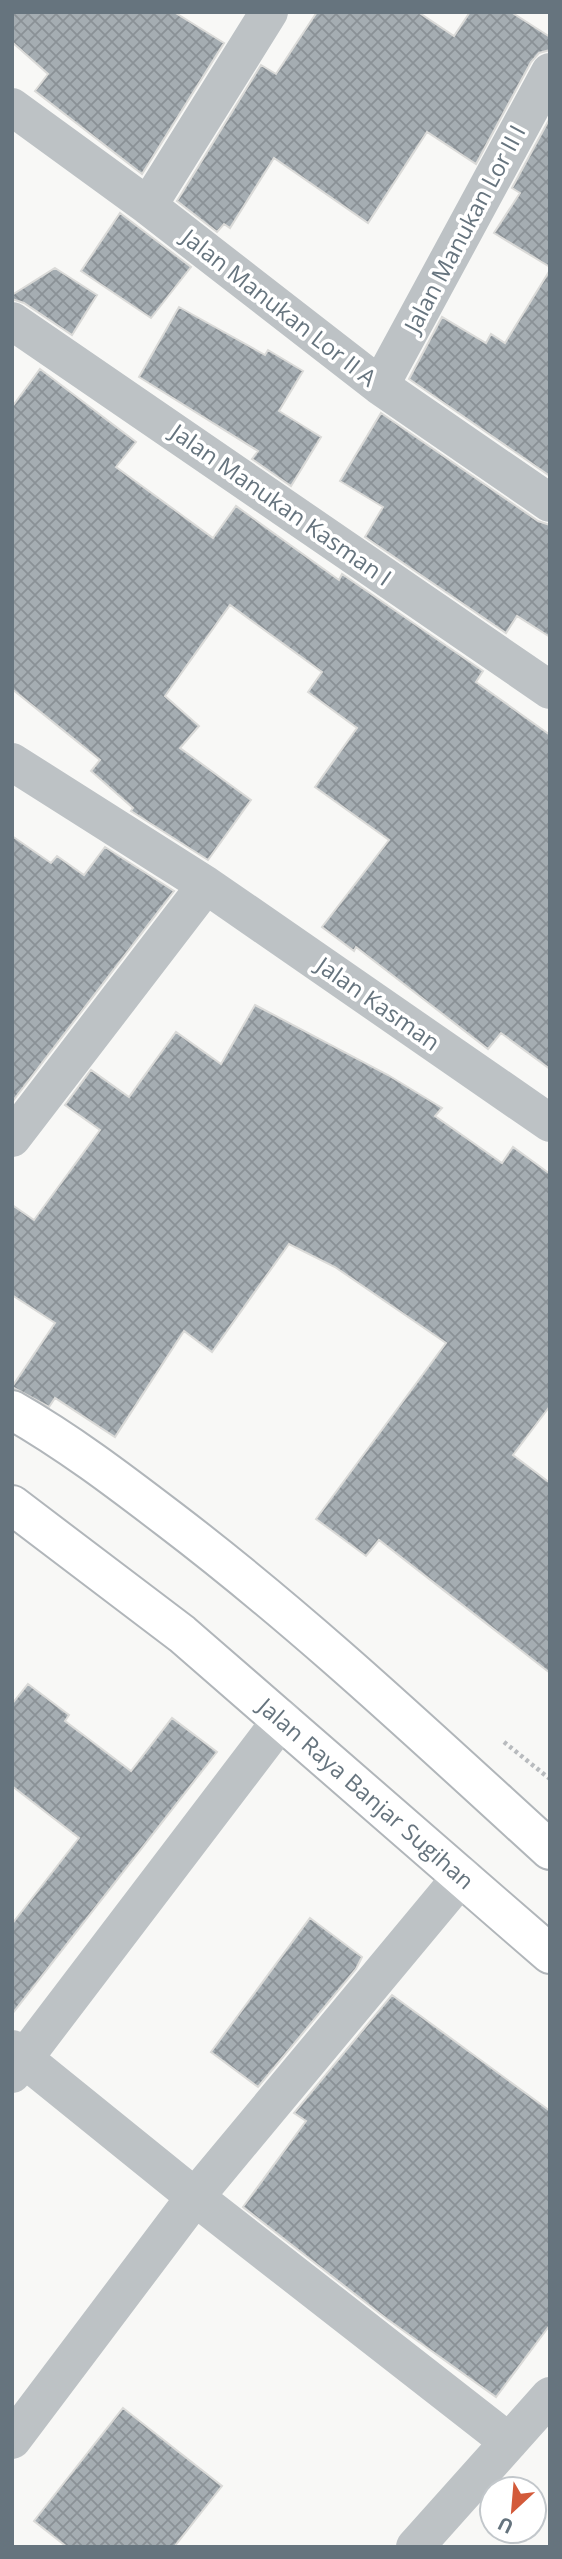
<svg xmlns="http://www.w3.org/2000/svg" width="562" height="2559" font-family="'Open Sans',sans-serif">
<style>
.building{fill:url(#building-cross-hatch);stroke:#dadad8;stroke-width:2}
.lines{fill:none;stroke-linecap:round;stroke-linejoin:round}
.major-casing{stroke:#b1b6ba;stroke-width:42}
.path{stroke:#b8bbbe;stroke-width:4.5;stroke-dasharray:3.5 3.5;stroke-linecap:butt}
.minor{stroke:#bdc2c5;stroke-width:38}
.major{stroke:#fff;stroke-width:38}
.labels{text-anchor:middle;stroke-width:7;stroke-linejoin:round;paint-order:stroke}
.street-label{font-size:23px;fill:#66747e;stroke:#fff}
</style>
<defs>
<pattern id="building-cross-hatch" width="8" height="8" patternUnits="userSpaceOnUse" patternTransform="scale(1.75)"><rect width="8" height="8" fill="#a5adb2"/><path d="M0 0l8 8M0 8l8-8" fill="none" stroke="#8a9196"/></pattern>
</defs>
<rect width="100%" height="100%" fill="#f8f8f6"/>
<path class="building" d="M12 12H174L224 43 142 174 35 91 48 74 12 42Z
M317 12H418L454 36 470 12H511L550 37V50L539 53 531 62 476 164 427 132 368 223 274 158 230 228 224 224 217 232 177 201 261 65 276 74Z
M550 118V267L494 233 520 193 512 188Z
M120 213 191 267 151 318 81 271Z
M55 268 97 295 72 335 24 303 12 299V295Z
M550 270V476L409 379 442 317 486 343 491 334 505 343Z
M179 307 265 355 268 350 303 371 279 411 321 437 291 486 252 459 258 451 139 377Z
M40 369 136 442 116 467 213 538 236 506 339 580 342 574 483 671 476 682 550 735V1069L501 1033 488 1049 356 947 354 951 322 927 389 840 315 787 357 728 308 692 322 672 230 605 165 696 199 726 180 748 251 800 208 860 131 811 133 808 91 771 100 760 12 689V407Z
M381 413 538 521 550 525V637L517 616 506 633 365 537 383 507 340 481Z
M12 836 51 863 57 856 84 875 105 847 174 891 12 1102Z
M255 1005 388 1075 442 1108 435 1116 502 1163 513 1147 550 1174V1406L513 1455 550 1483V1673L379 1540 366 1556 316 1519 446 1343 335 1267 289 1244 212 1352 184 1331 115 1437 55 1398 49 1407 12 1387 55 1323 12 1295V1205L34 1220 100 1130 65 1105 91 1070 129 1097 176 1032 221 1064Z
M28 1684 69 1715 65 1721 131 1771 172 1718 217 1752 12 2014V1924L79 1838 12 1786V1704Z
M310 1918 362 1957 356 1969 258 2087 211 2052Z
M392 1995 550 2111V2325L496 2397 387 2319 243 2207 306 2121 294 2113Z
M123 2408 222 2486 174 2547H67L34 2521Z"/>
<g class="lines">
<g class="major-casing">
<g id="major">
<path d="M12 1410C68 1442 118 1480 169 1519 303 1621 425 1736 550 1850"/>
<path id="s1" d="M12 1505 182 1634 550 1954"/>
</g>
</g>
<path class="path" d="M504 1742 550 1779"/>
<path class="minor" d="M12 107 148 206 380 386 550 503
M148 206 269 12
M12 321 550 690
M380 386 550 72
M12 762 206 885 550 1123
M12 1138 206 885
M12 2049 195 2197 509 2442
M12 2074 282 1719
M12 2440 195 2197 462 1876
M415 2547 550 2396"/>
<use href="#major" class="major"/>
</g>
<g class="labels">
<g class="street-label">
<text transform="translate(465 229) rotate(-62)" y="8">Jalan Manukan Lor II I</text>
<text transform="translate(279 308) rotate(38)" y="8">Jalan Manukan Lor II A</text>
<text transform="translate(281 505) rotate(35)" y="8">Jalan Manukan Kasman I</text>
<text transform="translate(378 1004) rotate(35)" y="8">Jalan Kasman</text>
<text dy="8" stroke="none"><textPath href="#s1" startOffset="457">Jalan Raya Banjar Sugihan</textPath></text>
</g>
</g>
<rect width="562" height="2559" fill="none" stroke="#66747e" stroke-width="28"/>
<g transform="translate(513 2510) rotate(206)"><circle r="33" fill="#ffffff" stroke="#c2c7cb" stroke-width="2"/>
<path d="M0-5L12 26L0 18L-12 26Z" fill="#d35a3a"/>
<text y="-10" font-size="19" font-weight="bold" text-anchor="middle" fill="#66747e">U</text>
</g>
</svg>
